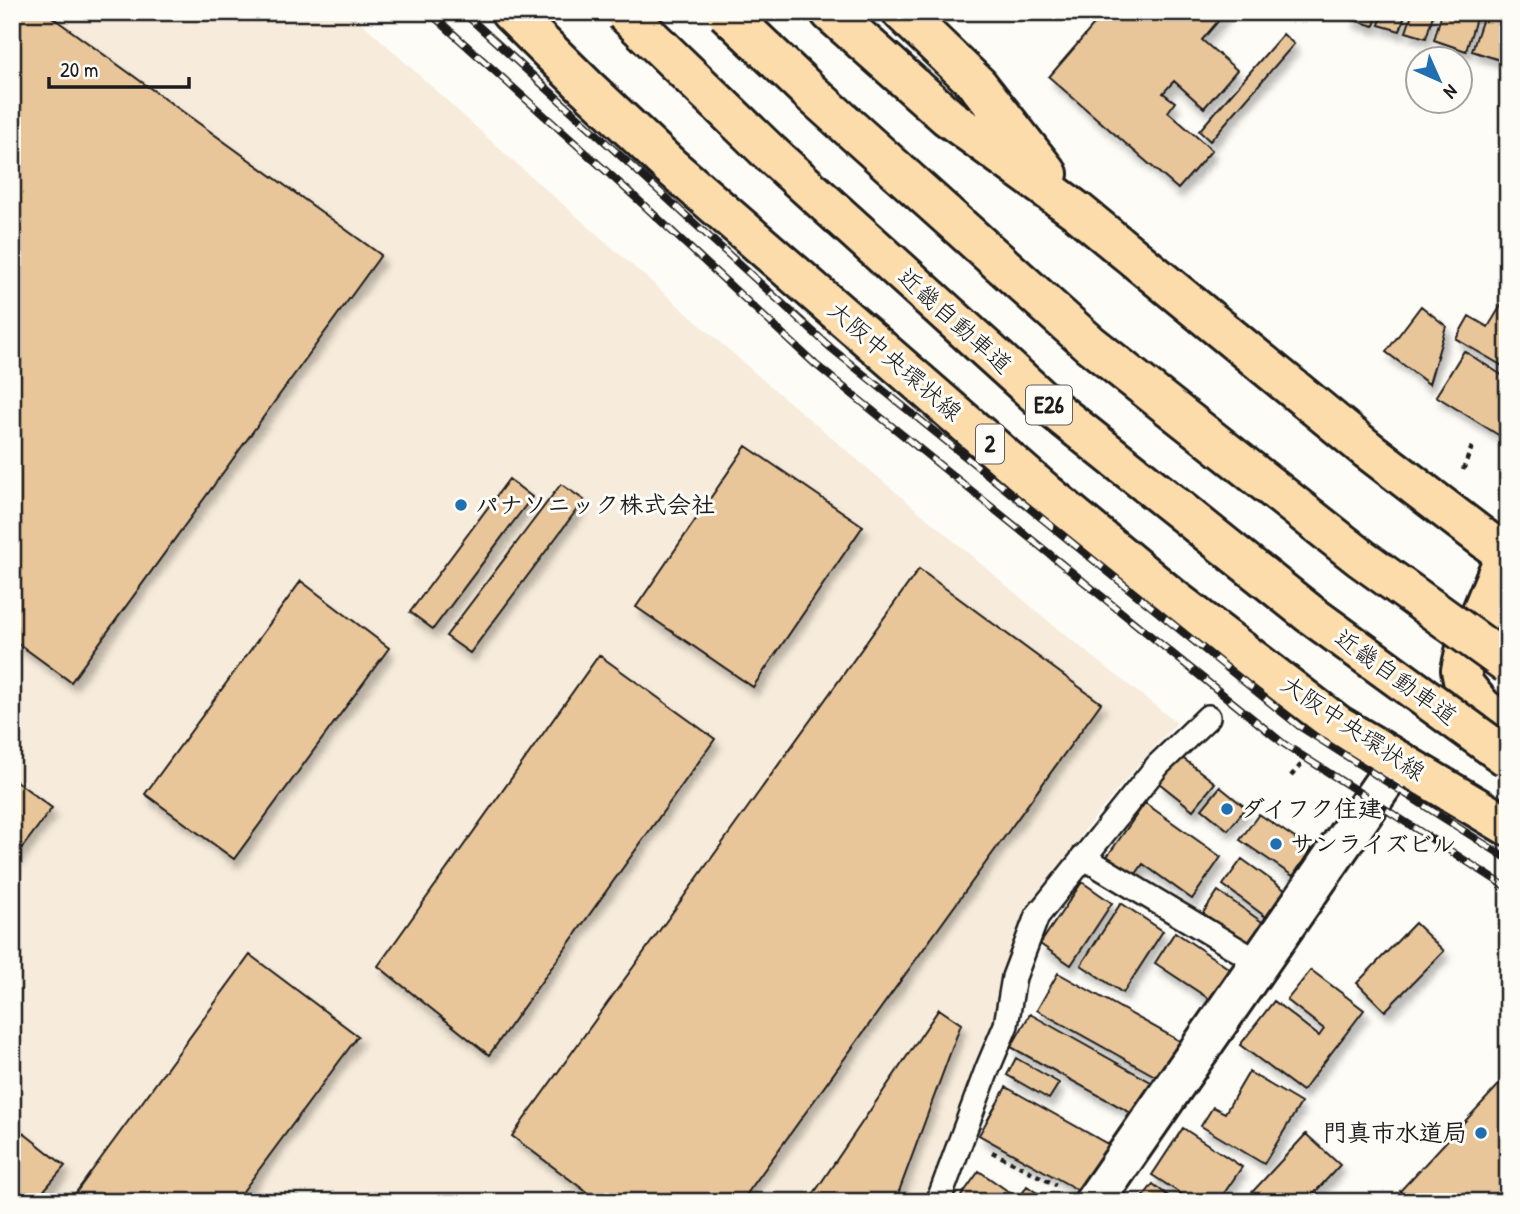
<svg xmlns="http://www.w3.org/2000/svg" width="1520" height="1214" font-family="'Patrick Hand','Klee One',sans-serif">
<style>
.built{fill:#f7ecdb}
.building{fill:#e9c59a;stroke:#1c1c1c;stroke-width:2;filter:url(#shadow)}
.lines{fill:none;stroke-linecap:round;stroke-linejoin:round}
.service-casing{stroke:#1c1c1c;stroke-width:28}
.minor-casing{stroke:#1c1c1c;stroke-width:44}
.primary-casing{stroke:#1c1c1c;stroke-width:44}
.path{stroke:#1c1c1c;stroke-width:4.5;stroke-dasharray:5 5;stroke-linecap:butt}
.service{stroke:#fdfcf7;stroke-width:23}
.minor{stroke:#fdfcf7;stroke-width:38}
.primary{stroke:#fddcac;stroke-width:38}
.rail-casing{stroke:#1c1c1c;stroke-width:8}
.rail{stroke:#fdfcf7;stroke-width:5;stroke-dasharray:16;stroke-linecap:butt}
.motorway-bridge-casing{stroke:#1c1c1c;stroke-width:44;stroke-linecap:butt}
.motorway-bridge{stroke:#fddcac;stroke-width:38}
.poi-dot{fill:#1f6fb2;stroke:#fdfcf7;stroke-width:2.5}
.labels{text-anchor:middle;stroke-width:6;stroke-linejoin:round;paint-order:stroke}
.shield{fill:#fdfcf7;stroke:#605f5e;stroke-width:2}
.shield-label{font-size:23px;font-weight:bold;fill:#1c1c1c}
.street-label{font-size:24px;fill:#1c1c1c;stroke:#fdfcf7}
.poi-label{font-size:24px;font-weight:bold;fill:#1c1c1c;stroke:#fdfcf7;text-anchor:start}
</style>
<defs>
<filter id="shadow"><feDropShadow dx="4.5" dy="8" stdDeviation="3.5" flood-color="#0004"/></filter>
</defs>
<rect width="100%" height="100%" fill="#fdfcf7"/>
<filter id="ink" filterUnits="userSpaceOnUse"><feTurbulence type="fractalNoise" baseFrequency=".0143" numOctaves="2"/><feDisplacementMap in="SourceGraphic" scale="14" xChannelSelector="R" yChannelSelector="G"/><feConvolveMatrix kernelMatrix="1 2 1 2 8 2 1 2 1" color-interpolation-filters="sRGB"/></filter>
<g filter="url(#ink)">
<path class="built" d="M12 12H350L502 151 762 379 1059 630 1177 723 1139 764 1087 827 1025 923 996 1020 963 1100 925 1202H12Z"/>
<path class="building" d="M12 12H45L381 255 71 682 12 639Z
M1105 12H1226L1202 40 1237 70 1204 108 1174 81 1163 93 1175 102 1168 112 1212 150 1178 189 1049 77Z
M1352 12H1378L1374 26 1350 19Z
M1383 12H1406L1400 31 1379 25Z
M1413 12H1434L1426 38 1406 32Z
M1442 12H1478L1466 51 1434 40Z
M1485 12H1508V58L1506 62 1472 51Z
M1283 34 1294 44 1210 141 1199 131Z
M1508 294V369L1456 339 1469 316 1488 327Z
M1421 306 1446 326 1429 384 1386 352Z
M1464 351 1508 379V441L1436 396Z
M746 446 863 526 753 687 636 607Z
M509 479 532 497 433 629 410 612Z
M561 484 584 500 470 653 446 636Z
M919 569 1101 703 741 1202H600L512 1136Z
M301 581 389 648 234 859 145 794Z
M599 655 715 739 489 1055 378 966Z
M1180 756 1215 783 1193 810 1159 783Z
M12 778 52 808 12 861Z
M1220 787 1246 808 1228 830 1202 809Z
M1145 803 1221 857 1192 899 1143 864 1133 878 1106 858Z
M1259 814 1311 849 1293 876 1240 840Z
M1242 859 1289 893 1270 920 1223 885Z
M1082 882 1112 903 1071 965 1040 944Z
M1218 891 1265 924 1250 946 1203 913Z
M1121 903 1163 931 1123 993 1081 965Z
M1415 923 1444 951 1385 1011 1357 983Z
M1175 932 1234 972 1214 1002 1155 963Z
M250 955 358 1036 235 1202H69Z
M1311 970 1364 1010 1302 1091 1240 1045 1274 1001 1319 1036 1324 1029 1287 1000Z
M1058 973 1185 1044 1164 1081 1037 1010Z
M939 1009 961 1024 895 1202H808Z
M1030 1014 1156 1085 1138 1117 1011 1047Z
M1016 1058 1059 1083 1049 1099 1007 1075Z
M1249 1072 1301 1103 1264 1164 1201 1126 1213 1107 1225 1113Z
M1508 1075V1202H1409L1400 1191Z
M1006 1087 1111 1146 1085 1194 979 1135Z
M12 1124 65 1166 34 1202H12Z
M1183 1128 1242 1167 1218 1202H1194L1152 1175Z
M1306 1134 1340 1165 1306 1202H1292L1291 1200 1289 1202H1243Z
M979 1171 1012 1194 1007 1202H957Z
M1153 1184 1176 1202H1139Z
M1027 1186 1050 1202H1017Z"/>
<g class="lines">
<g class="service-casing">
<path id="service" d="M1083 857 1260 963
M938 1202 987 1070 1006 1025 1014 977 1037 916 1158 765 1208 717"/>
</g>
<g class="minor-casing">
<path id="minor" d="M1094 1202 1399 761"/>
</g>
<g class="primary-casing">
<path id="primary" d="M510 12 586 87 670 166 1047 494 1171 597 1338 725 1508 826
M830 12 948 117 1077 211 1368 450 1508 557
M902 12 978 85 1048 174
M1505 555 1465 652 1461 670 1464 685 1482 707 1508 727"/>
</g>
<path class="path" d="M1463 470 1473 444
M1291 776 1309 756
M992 1152 1056 1185"/>
<use href="#service" class="service"/>
<use href="#minor" class="minor"/>
<use href="#primary" class="primary"/>
<g class="rail-casing">
<path id="rail" d="M429 12 635 197 815 364 1284 744 1508 888
M463 12 831 348 1299 726 1508 859"/>
</g>
<use href="#rail" class="rail"/>
<g class="motorway-bridge-casing">
<path id="motorway-bridge" d="M624 12 769 152 1047 404 1310 614 1508 758
M726 12 811 93 1090 344 1361 558 1508 664"/>
</g>
<use href="#motorway-bridge" class="motorway-bridge"/>
</g>
</g>
<g class="poi-dot">
<circle cx="461" cy="505" r="7"/>
<circle cx="1227" cy="809" r="7"/>
<circle cx="1276" cy="844" r="7"/>
<circle cx="1481" cy="1133" r="7"/>
</g>
<g class="labels">
<g class="shield">
<rect x="1026" y="385.5" width="46" height="39" rx="5"/>
<rect x="976" y="424.5" width="28" height="39" rx="5"/>
</g>
<g class="shield-label">
<text x="1049" y="413">E26</text>
<text x="990" y="452">2</text>
</g>
<g class="street-label">
<text transform="translate(955 321) rotate(42)" y="8">近畿自動車道</text>
<text transform="translate(895 361) rotate(41)" y="8">大阪中央環状線</text>
<text transform="translate(1396 677) rotate(36)" y="8">近畿自動車道</text>
<text transform="translate(1353 728) rotate(34)" y="8">大阪中央環状線</text>
</g>
<g class="poi-label">
<text x="475" y="513">パナソニック株式会社</text>
<text x="1241" y="817">ダイフク住建</text>
<text x="1290" y="852">サンライズビル</text>
<text x="1467" y="1141" text-anchor="end">門真市水道局</text>
</g>
</g>
<rect width="1520" height="1214" fill="none" stroke="#fdfcf7" stroke-width="42"/>
<rect x="21" y="21" width="1478" height="1172" fill="none" stroke="#1c1c1c" stroke-width="2.5" filter="url(#ink)"/>
<g transform="translate(1439 80) rotate(135)"><circle r="33" fill="#fdfcf7" stroke="#a3a29f" stroke-width="2"/>
<path d="M0-5L12 26L0 18L-12 26Z" fill="#1f6fb2"/>
<text y="-10" font-size="19" font-weight="bold" text-anchor="middle" fill="#1c1c1c">N</text>
</g>
<path d="M49 77v10h140v-10" fill="none" stroke="#1c1c1c" stroke-width="3.5"/>
<text x="60" y="77" font-size="21" fill="#1c1c1c" stroke="#fdfcf7" stroke-width="5" paint-order="stroke">20 m</text>
</svg>
